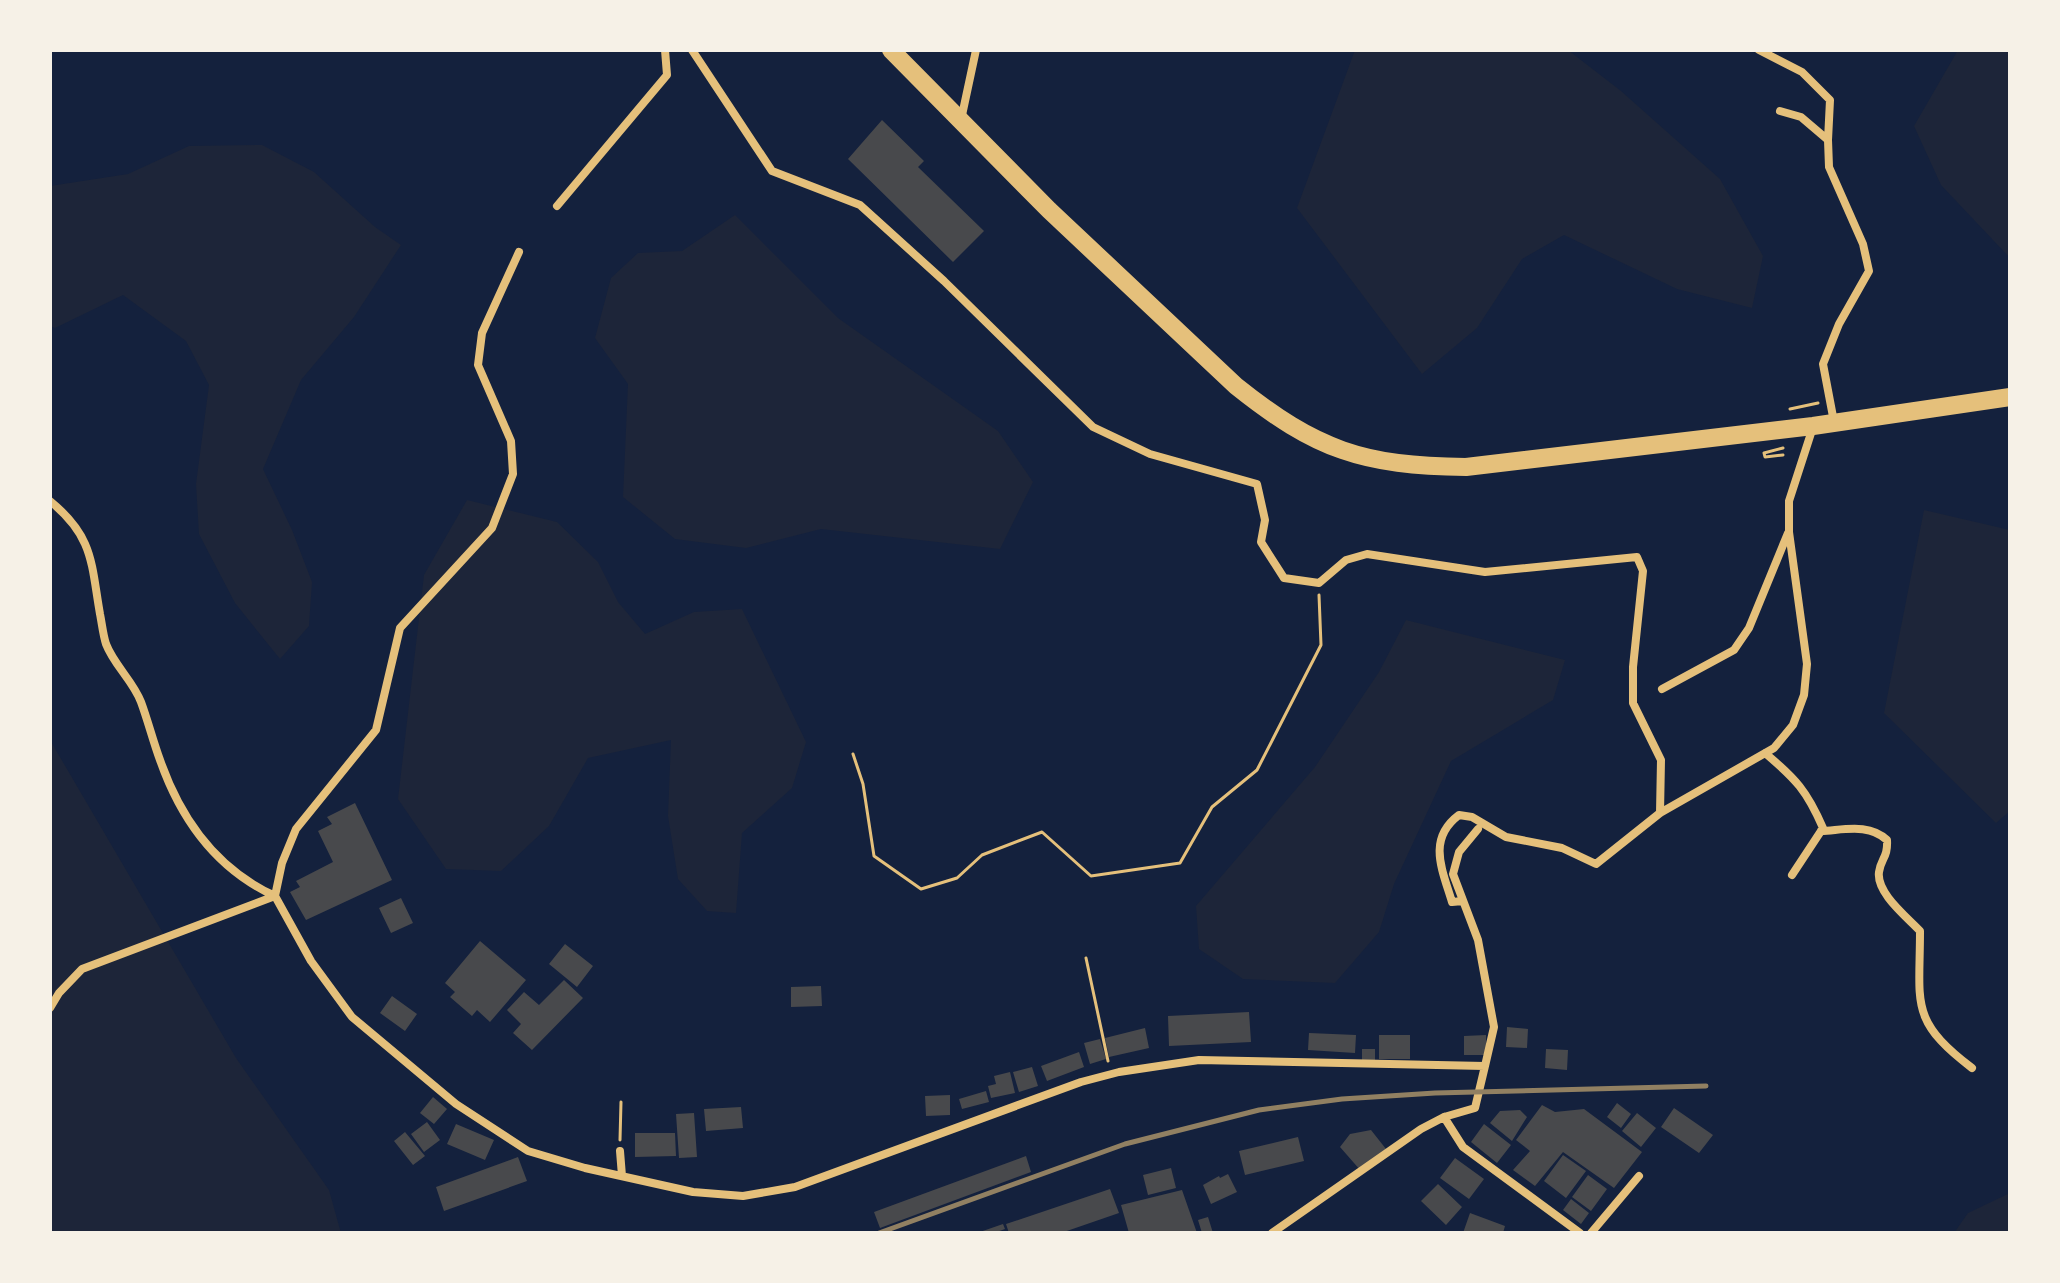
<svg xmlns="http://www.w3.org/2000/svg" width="2060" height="1283" font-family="Overpass,sans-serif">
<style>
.green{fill:#1d2539}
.building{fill:#48494c}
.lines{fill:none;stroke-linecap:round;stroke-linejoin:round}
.path{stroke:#e5c07b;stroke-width:3}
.minor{stroke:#e5c07b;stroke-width:8}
.trunk{stroke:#e5c07b;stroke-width:18}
.rail{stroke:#918062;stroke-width:5}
</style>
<rect width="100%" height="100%" fill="#14213d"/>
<path class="green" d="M1355 50H1568L1621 91 1720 179 1763 256 1752 308 1677 289 1564 235 1522 259 1477 328 1422 374 1297 208Z
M1958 50H2010V258L1941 185 1914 126Z
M262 145 314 172 375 227 401 245 354 317 301 380 263 469 292 530 312 582 309 626 280 659 235 603 199 534 196 484 209 385 186 341 123 295 55 328 50 326V186L128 174 189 146Z
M735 215 838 318 998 431 1033 482 1000 549 821 529 746 548 675 539 623 497 628 384 595 338 611 278 638 253 682 251Z
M467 500 557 522 598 562 618 602 645 634 694 612 742 609 806 742 792 788 742 833 736 913 707 911 678 879 668 816 671 740 588 758 549 826 501 871 446 869 398 799 424 575Z
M1924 510 2010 530V811L1996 823 1884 713Z
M1406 620 1565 660 1553 700 1451 761 1394 884 1379 932 1335 983 1243 979 1199 949 1196 906 1315 767 1379 672Z
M50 740 236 1058 329 1190 341 1233H50Z
M2010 1193V1233H1954L1968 1213Z"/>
<path class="building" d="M882 120 924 161 918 167 984 231 953 262 848 159Z
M355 803 392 880 306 920 290 892 300 887 296 881 333 862 318 831 332 824 327 817Z
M401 898 413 923 391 933 379 908Z
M480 941 526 980 490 1022 477 1010 472 1016 450 997 455 992 445 983Z
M565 944 593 966 577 987 549 964Z
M564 980 583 998 532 1050 513 1033 521 1024 507 1010 524 992 539 1005Z
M821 986 822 1006 791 1007V987Z
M392 996 417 1014 405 1031 380 1013Z
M1249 1012 1251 1042 1169 1046 1168 1016Z
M1507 1027 1528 1029 1527 1048 1506 1047Z
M1145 1028 1149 1048 1109 1057 1105 1038Z
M1309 1033 1356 1035 1355 1053 1308 1050Z
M1379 1035H1410V1059H1379Z
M1486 1035V1055H1464V1036Z
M1100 1039 1106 1059 1090 1064 1084 1043Z
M1362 1049H1375V1061H1362Z
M1546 1049 1568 1050 1567 1070 1545 1068Z
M1079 1052 1084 1067 1047 1081 1041 1066Z
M1032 1067 1038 1086 1019 1092 1013 1072Z
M1010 1072 1015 1093 991 1098 988 1086 996 1084 994 1076Z
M986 1091 989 1102 962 1109 959 1099Z
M950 1095V1115L926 1116 925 1096Z
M433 1097 447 1109 434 1124 420 1113Z
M1617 1103 1631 1114 1621 1128 1607 1117Z
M1542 1105 1555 1112 1584 1109 1642 1152 1614 1188 1563 1152 1535 1186 1513 1170 1530 1151 1516 1140Z
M741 1107 743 1128 706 1131 704 1109Z
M1674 1108 1713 1135 1699 1153 1661 1127Z
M1520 1110 1527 1117 1512 1141 1490 1123 1500 1111Z
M694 1113 697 1157 679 1158 676 1114Z
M1637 1113 1656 1128 1641 1147 1622 1131Z
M427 1122 440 1140 424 1152 411 1134Z
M456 1124 494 1140 485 1160 447 1144Z
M1484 1124 1511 1145 1497 1163 1471 1142Z
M1371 1130 1386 1149 1361 1171 1340 1147 1350 1134Z
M405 1132 425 1156 413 1165 394 1141Z
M635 1133H675L676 1156 635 1157Z
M1298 1137 1304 1161 1245 1175 1239 1151Z
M1563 1155 1586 1171 1566 1198 1544 1181Z
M1026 1156 1031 1172 880 1228 874 1212Z
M518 1157 527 1181 444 1211 436 1187Z
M1455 1158 1484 1179 1469 1199 1440 1178Z
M1171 1168 1176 1188 1148 1195 1143 1175Z
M1228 1174 1237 1192 1211 1204 1203 1185 1219 1176 1220 1178Z
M1588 1175 1607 1189 1591 1211 1572 1197Z
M1438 1184 1462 1207 1446 1225 1421 1201Z
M1110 1189 1119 1213 1061 1233H1009L1006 1224Z
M1182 1190 1197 1233H1129L1121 1205Z
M1571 1199 1589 1213 1581 1224 1563 1210Z
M1470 1213 1505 1226 1503 1233H1463Z
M1208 1217 1213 1233H1202L1198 1220Z
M1003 1224 1005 1229 994 1233H977Z"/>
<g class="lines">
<path class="path" d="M1790 409 1818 403
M1783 448 1764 453 1765 457 1783 455
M853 754 863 784 874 856 921 889 957 878 982 855 1042 832 1091 876 1180 863 1212 807 1257 770 1321 645 1319 595
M1086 958 1108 1061
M620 1140 621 1102"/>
<path class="minor" d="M692 50 772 171 860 205 944 281 1093 427 1150 454 1257 484 1265 520 1261 542 1284 578 1319 583 1346 560 1367 554 1485 572 1637 557 1643 571 1633 667V703L1661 760 1660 813
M1759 50 1802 72 1830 100 1828 140
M1780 111 1801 117 1828 140 1829 167 1863 244 1869 271 1839 324 1823 364 1834 422
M961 120 976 50
M557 206 667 75 665 50
M50 501C94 537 91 563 100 614 102 624 103 635 106 644 114 665 133 681 141 702 148 721 153 741 160 760 181 820 216 869 275 896
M1662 689 1734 650 1749 628 1788 533
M1765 753C1796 779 1807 791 1823 828L1792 875
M1478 829 1459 852 1453 874 1478 940 1494 1027 1485 1066
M1821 831C1844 830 1869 823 1887 840 1888 858 1881 858 1879 872 1876 893 1907 917 1920 931 1920 1004 1909 1020 1972 1068
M275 896 311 961 352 1017 456 1104 528 1151 585 1168 693 1192 743 1196 795 1187 1081 1082 1119 1072 1199 1060 1485 1066 1475 1108 1444 1117 1421 1129 1272 1233
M275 896 282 863 296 829 376 730 400 628 492 528 513 474 511 441 478 365 482 333 519 252
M1463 901 1452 902C1442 869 1427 839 1459 815L1472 817 1506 837 1562 848 1596 864 1660 813 1774 748 1793 725 1804 695 1807 664 1789 532V501L1813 427
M50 1008 59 993 82 969 275 896
M1444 1117 1463 1147 1580 1233
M620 1151 622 1176
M1591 1233 1639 1176"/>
<path class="trunk" d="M891 50 1049 210 1236 386C1316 450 1363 466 1466 467L1813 426 2010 397"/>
<path class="rail" d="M879 1233 1125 1144 1259 1110 1342 1099 1435 1093 1706 1086"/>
</g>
<rect width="2060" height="1283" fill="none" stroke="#f6f1e7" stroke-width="104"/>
</svg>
